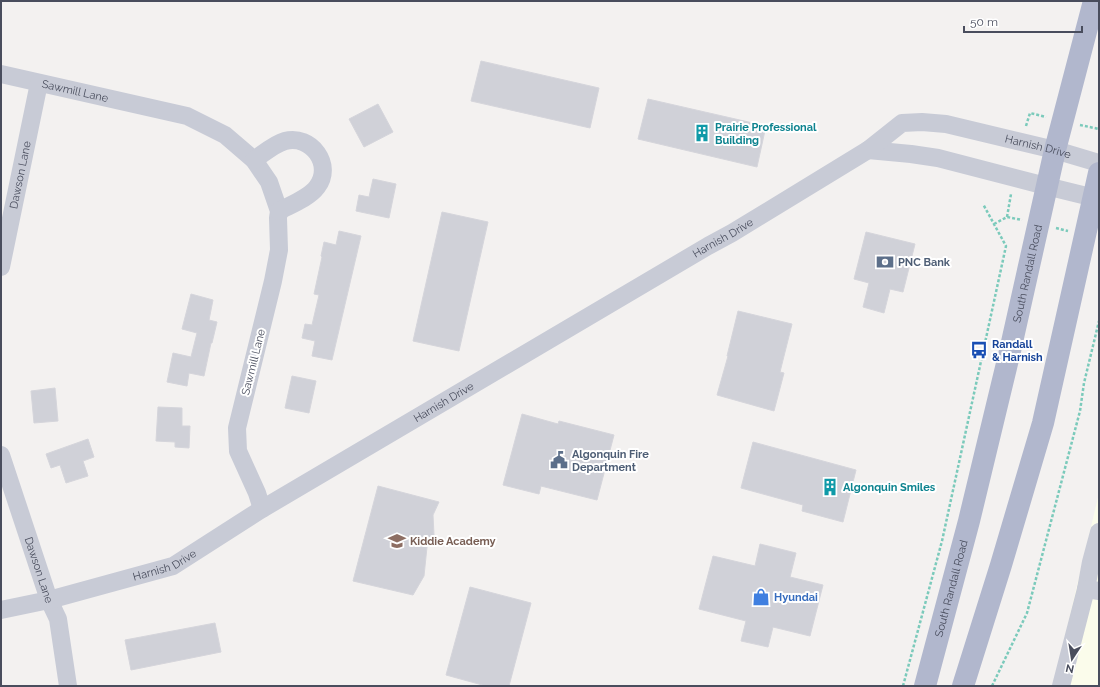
<svg xmlns="http://www.w3.org/2000/svg" width="1100" height="687" font-family="Raleway,sans-serif">
<style>
.commercial{fill:#fbfceb}
.building{fill:#d0d1d8;stroke:#d5d5db}
.lines{fill:none;stroke-linecap:round;stroke-linejoin:round}
.path{stroke:#7bcabb;stroke-width:2.5;stroke-dasharray:3 2;stroke-linecap:butt}
.minor{stroke:#c8cbd6;stroke-width:18}
.major{stroke:#b1b7cd;stroke-width:22}
.labels{text-anchor:middle;stroke-width:4;stroke-linejoin:round;paint-order:stroke}
.street-label{font-size:11px;fill:#494d5d;stroke:#fff}
.culture-label{font-size:11px;font-weight:bold;fill:#0d838f;stroke:#fff;text-anchor:start}
.service-label{font-size:11px;font-weight:bold;fill:#4e5e75;stroke:#fff;text-anchor:start}
.transit-label{font-size:11px;font-weight:bold;fill:#164399;stroke:#fff;text-anchor:start}
.education-label{font-size:11px;font-weight:bold;fill:#785e54;stroke:#fff;text-anchor:start}
.shop-label{font-size:11px;font-weight:bold;fill:#366cbe;stroke:#fff;text-anchor:start}
</style>
<rect width="100%" height="100%" fill="#f3f1f0"/>
<path class="commercial" d="M1099 493V686H1053Z"/>
<path class="building" d="M481 61 599 88 590 128 471 101Z
M648 99 766 126 757 167 638 139Z
M378 104 393 132 364 147 349 119Z
M373 179 396 184 389 218 356 211 359 195 369 197Z
M442 212 488 222 459 351 413 341Z
M339 231 361 236 332 360 312 356 315 341 302 338 305 324 312 325 319 295 314 294 322 257 321 256 324 242 336 245Z
M866 232 915 244 903 292 890 289 884 313 863 307 869 283 854 279Z
M191 294 213 300 209 320 217 322 212 343H211L204 376 189 373 187 386 167 382 173 353 191 357 197 333 182 329Z
M738 311 792 324 780 372 784 373 774 411 717 395 728 356H727Z
M292 376 316 381 309 413 285 408Z
M55 388 58 421 34 423 31 391Z
M158 407 182 408V426H190L189 448 175 447V442L156 441Z
M522 414 558 424 559 421 614 435 597 500 541 486 539 494 503 485Z
M88 439 94 457 83 461 88 476 66 483 60 465 51 468 46 454Z
M753 442 856 470 843 522 802 511 803 505 741 488Z
M378 486 439 502 433 515 434 535 427 547 424 576 413 595 353 581Z
M760 544 796 553 790 577 823 585 810 636 773 627 768 647 741 641 746 621 699 609 713 556 755 566Z
M470 587 531 603 509 686H486L446 675Z
M215 623 221 652 131 670 125 640Z"/>
<g class="lines">
<path class="path" d="M1080 125 1099 129
M1026 126 1030 113 1046 117
M1007 217 1011 194
M994 224 1007 217 1022 220
M1056 228 1068 231
M903 686 942 541 1006 246 983 204
M992 686 1027 613 1080 411 1084 383 1099 321"/>
<g class="minor">
<path id="s1" d="M1 74 187 116 225 135 254 160 269 182 279 211 278 218 279 250 273 281 237 428 238 451 257 493 262 509"/>
<path d="M868 150 911 154 938 158 1046 186 1099 199"/>
<path d="M254 160C263 154 274 144 285 141 311 134 334 165 317 187 309 198 290 205 279 211"/>
<path id="s2" d="M1 267 39 83"/>
<path id="s3" d="M1 455 49 600 58 619 68 686"/>
<path d="M1086 589 1091 562 1099 532"/>
<path id="s4" d="M1 610 49 600 173 566 262 509 708 246 732 233 868 150 902 123 922 122 946 124 1055 150 1099 163"/>
<path d="M1061 686 1086 589 1099 591"/>
</g>
<g class="major">
<path id="s5" d="M925 686 969 521 1010 351 1055 150 1094 1"/>
<path d="M963 686 1001 565 1043 423 1099 173"/>
</g>
</g>
<defs>
<g id="building-bare" transform="scale(1.38)"><path d="M-4-6H4V6H1V3H-1V6H-4ZM-2.5-4.3h1.7v1.8h-1.7ZM.8-4.3h1.7v1.8H.8ZM-2.5-1h1.7V.8h-1.7ZM.8-1h1.7V.8H.8Z" fill="#0f9aa8" stroke="#fff" stroke-width="2.5" paint-order="stroke"/></g>
<g id="bank-bare" transform="scale(1.38)"><path d="M-6-4H6V4H-6ZM0-2.3a2.3 2.3 0 1 0 0 4.6a2.3 2.3 0 1 0 0-4.6Z" fill="#5c6f8a" stroke="#fff" stroke-width="2.5" paint-order="stroke"/></g>
<g id="bus-bare" transform="scale(1.38)"><path d="M-5-6H5V4H4V6H2V4H-2V6H-4V4H-5ZM-3.5-4V0h7V-4ZM-3.5 1.2v1.5H-2V1.2ZM2 1.2v1.5H3.5V1.2Z" fill="#1a4fb4" stroke="#fff" stroke-width="2.5" paint-order="stroke"/></g>
<g id="civic-bare" transform="scale(1.38)"><path d="M-.6-6.5H3V-4.5H.6V-3L4-1V1h2V6H-6V1h2V-1L-.6-3ZM-1.2 2.5V6h2.4V2.5Z" fill="#5c6f8a" stroke="#fff" stroke-width="2.5" paint-order="stroke"/></g>
<g id="school-bare" transform="scale(1.38)"><path d="M0-5L7-2L0 1L-7-2ZM-4 1L0 2.5L4 1V4Q0 6-4 4Z" fill="#8d6e63" stroke="#fff" stroke-width="2.5" paint-order="stroke"/></g>
<g id="shop-bare" transform="scale(1.38)"><path d="M-5-2.5h2.3a2.7 3.5 0 0 1 5.4 0H5L5.5 6h-11ZM-1.5-2.5h3a1.5 2.3 0 0 0-3 0Z" fill="#3f7fe0" stroke="#fff" stroke-width="2.5" paint-order="stroke"/></g>
</defs>
<g fill-rule="evenodd">
<use href="#building-bare" x="702" y="133"/>
<use href="#bank-bare" x="885" y="262"/>
<use href="#bus-bare" x="979" y="350"/>
<use href="#civic-bare" x="559" y="460"/>
<use href="#building-bare" x="830" y="487"/>
<use href="#school-bare" x="397" y="541"/>
<use href="#shop-bare" x="761" y="597"/>
</g>
<g class="labels">
<g class="street-label">
<text dy="4" stroke="none"><textPath href="#s1" startOffset="76">Sawmill Lane</textPath></text>
<text dy="4" stroke="none"><textPath href="#s4" startOffset="1170">Harnish Drive</textPath></text>
<text dy="4" stroke="none"><textPath href="#s2" startOffset="94">Dawson Lane</textPath></text>
<text dy="4" stroke="none"><textPath href="#s4" startOffset="818">Harnish Drive</textPath></text>
<text dy="4" stroke="none"><textPath href="#s5" startOffset="425">South Randall Road</textPath></text>
<text transform="translate(253 362) rotate(-76)" y="4">Sawmill Lane</text>
<text dy="4" stroke="none"><textPath href="#s4" startOffset="494">Harnish Drive</textPath></text>
<text dy="4" stroke="none"><textPath href="#s4" startOffset="170">Harnish Drive</textPath></text>
<text dy="4" stroke="none"><textPath href="#s3" startOffset="121">Dawson Lane</textPath></text>
<text dy="4" stroke="none"><textPath href="#s5" startOffset="101">South Randall Road</textPath></text>
</g>
<g class="culture-label">
<text x="715" y="131">Prairie Professional<tspan x="715" dy="13">Building</tspan></text>
<text x="843" y="491">Algonquin Smiles</text>
</g>
<g class="service-label">
<text x="898" y="266">PNC Bank</text>
<text x="572" y="458">Algonquin Fire<tspan x="572" dy="13">Department</tspan></text>
</g>
<g class="transit-label">
<text x="992" y="348">Randall<tspan x="992" dy="13">&amp; Harnish</tspan></text>
</g>
<g class="education-label">
<text x="410" y="545">Kiddie Academy</text>
</g>
<g class="shop-label">
<text x="774" y="601">Hyundai</text>
</g>
</g>
<rect width="1100" height="687" fill="none" stroke="#494d5d" stroke-width="4"/>
<g transform="translate(1072 659) rotate(192)" stroke="#ffffff" stroke-width="3" paint-order="stroke">
<path d="M0-3L7 15L0 10L-7 15Z" fill="#494d5d"/>
<text y="-6" font-size="11" font-weight="bold" text-anchor="middle" fill="#494d5d">N</text>
</g>
<path d="M964 26v6h118v-6" fill="none" stroke="#494d5d" stroke-width="2"/>
<text x="970" y="26" font-size="12" fill="#494d5d" stroke="#ffffff" stroke-width="3" paint-order="stroke">50 m</text>
</svg>
